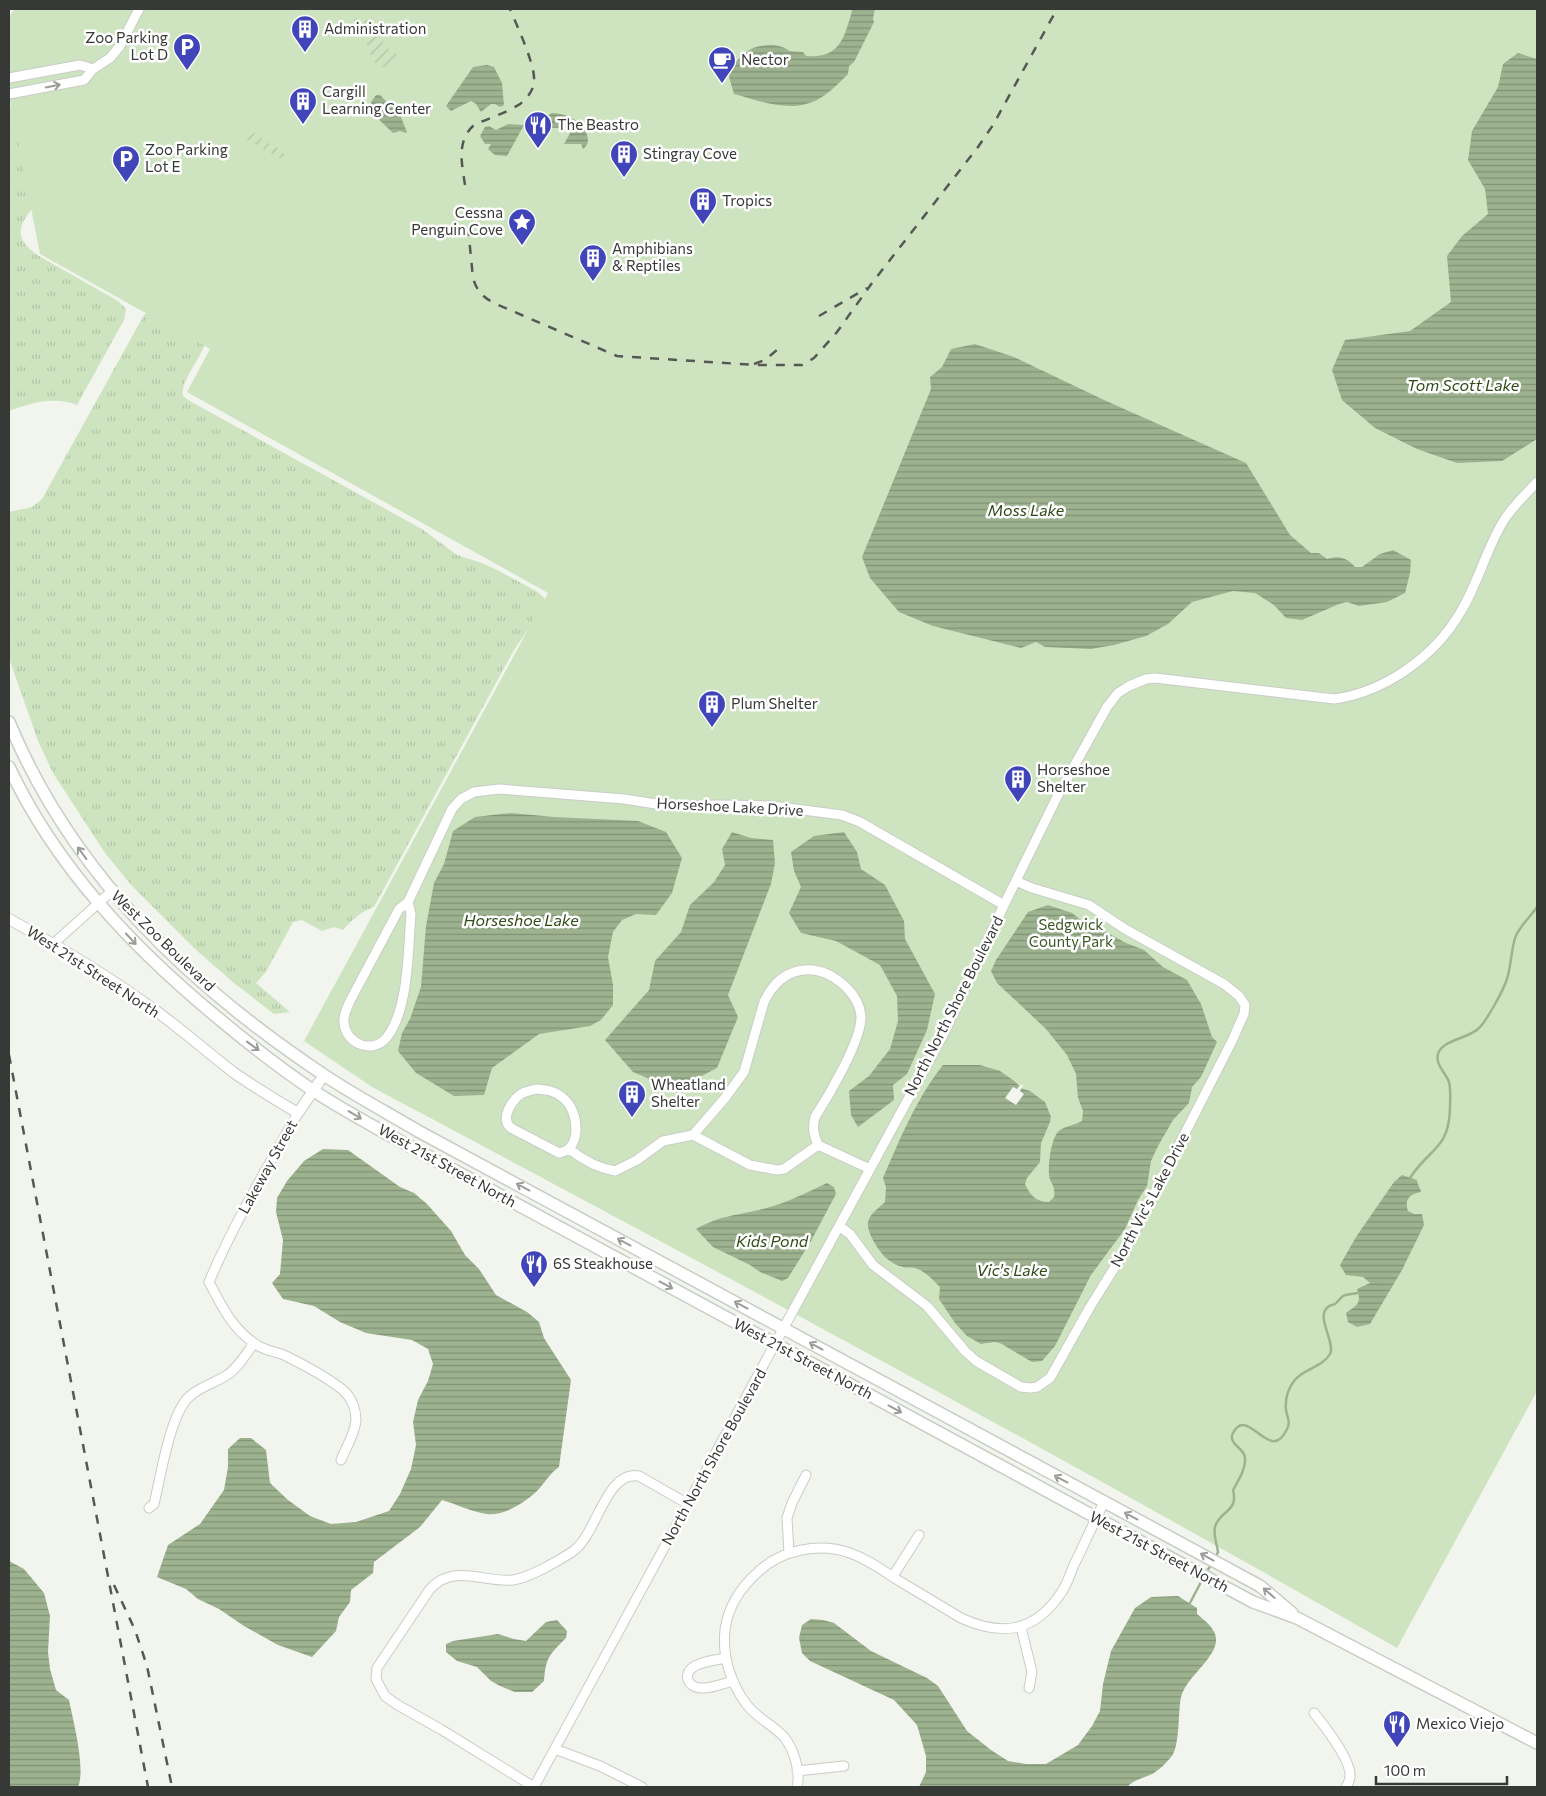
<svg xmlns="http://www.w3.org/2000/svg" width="1546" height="1796" font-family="Commissioner,sans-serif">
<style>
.grass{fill:url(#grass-tufts)}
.park{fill:#cee4c0}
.garden{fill:url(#garden-furrows)}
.water{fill:url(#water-rules)}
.pier{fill:#f1f5ed}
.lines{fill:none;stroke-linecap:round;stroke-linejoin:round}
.stream{stroke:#9db28f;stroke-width:2.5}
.minor-casing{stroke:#c8cdc5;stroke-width:11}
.tertiary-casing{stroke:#c8cdc5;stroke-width:12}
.secondary-casing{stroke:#c8cdc5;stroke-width:14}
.minor{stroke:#fff;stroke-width:9}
.tertiary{stroke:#fff;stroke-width:10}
.secondary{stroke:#fff;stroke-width:11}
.rail{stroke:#555854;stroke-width:2.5;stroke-dasharray:9 9;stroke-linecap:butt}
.oneway{stroke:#9b9c9a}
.labels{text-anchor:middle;stroke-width:5;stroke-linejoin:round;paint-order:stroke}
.poi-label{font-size:15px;fill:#373936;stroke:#fff;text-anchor:start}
.street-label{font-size:15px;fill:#373936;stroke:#fff}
.park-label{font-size:15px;fill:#3b5723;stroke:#fff}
.water-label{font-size:16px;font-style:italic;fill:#2f4a16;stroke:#fff}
</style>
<defs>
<pattern id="grass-tufts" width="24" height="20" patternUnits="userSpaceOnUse" patternTransform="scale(1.25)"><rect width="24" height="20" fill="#cee4c0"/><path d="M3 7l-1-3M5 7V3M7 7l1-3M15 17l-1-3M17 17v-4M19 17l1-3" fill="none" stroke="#b2c4a6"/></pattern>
<pattern id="garden-furrows" width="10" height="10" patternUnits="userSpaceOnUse" patternTransform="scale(1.25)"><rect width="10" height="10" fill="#cee4c0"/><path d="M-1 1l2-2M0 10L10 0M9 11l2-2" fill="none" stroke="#b2c4a6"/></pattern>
<pattern id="water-rules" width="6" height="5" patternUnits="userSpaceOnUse" patternTransform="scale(1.25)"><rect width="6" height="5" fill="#9db28f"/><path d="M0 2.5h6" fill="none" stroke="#819276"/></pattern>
</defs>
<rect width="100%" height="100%" fill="#f1f5ed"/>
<path class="grass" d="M26 102 34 207C15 227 16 241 39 256L118 301 126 309 124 320 77 405C54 396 31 403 9 411V106Z
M149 312 205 344C200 359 180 382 183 396L188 400 422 529 457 555 482 563 499 571 538 592 545 599V605L514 650 374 907C357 914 355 918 343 930L334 927 322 931 302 920 293 922 266 972 256 983 290 1012 274 1014 234 983 195 949 132 886 105 853 53 773 38 741 9 658V512L32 507 42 499 144 315Z"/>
<path class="park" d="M14 9H1537V1391L1397 1648C1059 1455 716 1270 372 1087L304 1041 548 593 187 392 210 349 40 254 9 95V18Z"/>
<path class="garden" d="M358 18C380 20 374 31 384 44 388 50 394 52 400 56L401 58 397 64C370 77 369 46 363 31 361 26 357 23 352 20Z
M266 129 261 137 262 140 280 149V152L287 155 280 158 242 137Z"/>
<path class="water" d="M851 9H875L873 18 874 22 854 62 849 66 848 74C841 81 833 89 825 95 796 116 764 102 734 94L727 70C735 63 743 54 751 49 760 44 781 43 789 51L803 52 806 56C840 59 844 38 852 11Z
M1518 53 1537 59V439L1502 461 1457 463 1417 449 1375 428 1342 400 1332 370 1345 340 1410 331 1451 302 1447 256 1462 236 1488 214 1485 189 1468 160 1472 131 1498 87 1503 64Z
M487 65 494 67 502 83 504 105 500 107 495 104H491L481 112 476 104 471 101 451 111 446 106 473 67Z
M376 95H380L400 115 407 132 406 133 400 131 393 133 373 114 371 102Z
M552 113C567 114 582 120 587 135 589 141 588 145 583 149L581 144H564L573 128H552L548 122 552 119 549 115 546 116Z
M508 124 524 125 507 156 495 155 488 149 491 144H485L480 136 485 127 489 126 496 130Z
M975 344 1014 357 1104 400 1246 463 1290 535 1311 553H1319L1327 559C1340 555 1347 558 1355 567H1362L1380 554 1393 550 1411 560 1410 573 1405 593 1387 602 1359 606 1347 602 1339 604 1302 620 1286 618 1274 605 1255 593 1233 591 1192 602 1168 624 1146 636 1114 645 1091 649 1045 647 1036 642 1021 648 933 626 899 612 870 578 862 557 931 389 930 377 942 367 951 349Z
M511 813 554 817 638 821 666 832 682 858 672 893 656 915 636 914 622 920 613 932 608 957 613 985V1005L601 1020 590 1026 539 1034 492 1068 484 1095 454 1096 416 1073 398 1051 402 1033 410 1019 421 987 426 926 434 883 444 864 453 831 475 817Z
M732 832 751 838 773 840 775 863 771 884 728 995 738 1017 717 1068 688 1083H659L633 1072 605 1040 649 990 655 961 681 932 690 905 714 882 725 865 722 849Z
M844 832 857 852 861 869 885 885 904 921 905 939 935 994 927 1030 907 1074 893 1085 894 1100 858 1127 851 1115 849 1091 869 1076 890 1049 898 1021 897 996 880 965 836 941 801 933 789 913 801 887 794 871 791 852 814 836Z
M1048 905 1072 913 1081 920 1097 924 1106 932 1126 943 1144 950 1163 967 1187 980 1201 1004 1212 1037 1217 1042 1201 1077 1192 1087 1189 1103 1173 1120 1158 1146 1151 1161 1147 1186 1138 1200 1125 1229 1091 1275 1055 1346 1042 1361 1032 1362 1000 1343 994 1342 981 1344 967 1336 955 1323 939 1299 940 1287C933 1280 925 1271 915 1268 911 1267 907 1268 903 1267 889 1264 879 1252 873 1240 862 1219 870 1216 885 1202L886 1187 883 1178C900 1139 916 1099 943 1065H980L1000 1071 1013 1080 1023 1089 1030 1091 1045 1102 1051 1117 1050 1122 1041 1143 1040 1162 1027 1178 1025 1184C1030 1195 1036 1202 1049 1202L1054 1197C1056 1185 1050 1184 1049 1175 1048 1165 1051 1136 1060 1130 1066 1126 1075 1125 1082 1121L1083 1111 1078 1098 1076 1074 1067 1055 1046 1029 997 983 991 971 996 960 1028 912Z
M323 1149 348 1150 400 1187 414 1193 427 1204 451 1231 465 1255 479 1269 496 1295 527 1312 539 1322 544 1338 571 1380 559 1467C550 1473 544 1484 536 1492 524 1503 504 1516 487 1514 472 1512 456 1504 442 1500L420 1527 374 1562 373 1573 351 1590 350 1602 339 1617 336 1631 312 1657 278 1645 244 1626 219 1609 198 1599 186 1589 157 1577 168 1545 200 1524 224 1490 228 1467V1449L240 1438H251L266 1450 270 1483 288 1500 310 1516 331 1524 356 1522 389 1511 400 1494 411 1469 416 1445 413 1422 418 1400 428 1381 433 1364 428 1349 412 1340 366 1333 340 1322 314 1306 283 1299 272 1283 280 1274 283 1240 276 1212 277 1198 287 1181 304 1161Z
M1402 1175 1417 1180C1417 1184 1420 1187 1421 1192 1410 1194 1404 1199 1408 1211L1414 1214H1422L1424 1225 1402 1270 1370 1324 1357 1327 1348 1322 1346 1313C1357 1305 1362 1304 1357 1289L1370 1283 1363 1277 1346 1275 1340 1265 1356 1237 1394 1182Z
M827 1183 834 1187 836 1194 811 1241 788 1278 782 1281 760 1272 750 1265 713 1247 696 1229C719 1216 733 1216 759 1210 783 1205 805 1193 827 1183Z
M9 1561 24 1569 44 1593 50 1616 48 1652 50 1669 56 1690 69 1700C73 1720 86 1769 78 1787H9Z
M1178 1596 1197 1608V1614C1204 1620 1215 1628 1216 1638 1218 1657 1186 1677 1181 1697 1178 1710 1180 1748 1171 1757 1167 1762 1160 1769 1154 1773 1145 1778 1134 1779 1127 1787H919L926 1772V1756L917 1725 894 1700 810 1661 802 1653 799 1638 802 1625 811 1619 823 1620 834 1623 871 1651 927 1678 938 1686 967 1731 991 1750 1008 1761 1026 1764H1046L1078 1745 1092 1726 1100 1711 1103 1684 1111 1651 1135 1608 1151 1597Z
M557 1620 567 1631 566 1638C549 1655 546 1657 544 1681L532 1692H515L500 1686 491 1681 477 1667 457 1661 446 1652V1644L453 1641 498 1634 514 1639 526 1641 546 1622Z"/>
<path class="pier" d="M1021 1084 1023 1086 1020 1091 1024 1094 1016 1105 1005 1098 1013 1087 1017 1089Z"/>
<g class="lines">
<path class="stream" d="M1410 1178C1429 1148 1449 1150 1450 1108 1450 1099 1451 1090 1449 1082 1446 1073 1435 1065 1438 1054 1442 1039 1471 1039 1481 1026 1489 1016 1503 991 1507 979 1511 966 1511 952 1515 938 1519 927 1530 917 1537 907
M1215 1558 1218 1552C1217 1544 1213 1535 1215 1527 1219 1511 1239 1512 1233 1490 1238 1481 1246 1469 1245 1458 1245 1448 1227 1444 1233 1433 1248 1404 1270 1466 1287 1429 1291 1422 1287 1417 1286 1410 1285 1400 1288 1389 1294 1381 1302 1369 1322 1368 1330 1354 1336 1343 1315 1316 1328 1307 1330 1305 1333 1305 1335 1304 1338 1302 1340 1298 1343 1296 1347 1294 1353 1294 1358 1293
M1206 1573 1212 1563
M1190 1603 1202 1580"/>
<g class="minor-casing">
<path id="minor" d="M9 78 80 65 93 69
M9 94 84 80 93 69 110 58 120 46 139 9
M408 902 411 914C408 949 409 1009 387 1037 373 1055 346 1044 344 1023 343 1015 347 1008 350 1001L399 909 408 902 452 809 461 799 474 792 499 789 624 799 669 806 719 805 772 806 842 815 860 822 1004 905
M53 944 112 891
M537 1089C547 1090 556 1091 563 1098 579 1110 583 1149 559 1153L511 1128C500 1119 511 1101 521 1094 526 1091 532 1090 537 1089Z
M298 1113C267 1168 234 1223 209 1282 221 1305 232 1328 254 1343 264 1351 275 1351 286 1356 302 1364 332 1380 345 1392 352 1399 356 1410 356 1420 355 1434 346 1447 341 1460
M693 1135 725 1098 744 1072 764 1002C781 966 816 959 846 987 854 995 860 1004 861 1016 862 1040 828 1097 815 1117 812 1128 814 1135 818 1145
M569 1149C583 1160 597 1168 615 1171L637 1160 663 1141 693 1135 750 1165 777 1170 784 1169 818 1145 870 1169
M839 1226 850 1234 873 1265 927 1306 965 1351 976 1361 1021 1387 1030 1388 1037 1387 1050 1378 1090 1307 1126 1249 1232 1041 1244 1014 1245 1005 1239 996 1224 984 1125 929 1089 905 1032 888 1016 881
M149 1508 154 1504C161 1476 170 1413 190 1396 201 1386 215 1383 227 1375 238 1368 246 1354 254 1343
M789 1553 787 1518 792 1503 806 1475
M893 1576 919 1535
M1021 1627 1032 1672 1029 1688
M726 1658C716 1660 704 1661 695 1666 682 1673 687 1688 702 1688 711 1689 724 1683 733 1681
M1314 1713C1324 1725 1351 1760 1350 1776 1350 1780 1348 1784 1346 1787
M555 1749 600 1766 642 1787
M797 1771 844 1766
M534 1787 943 1035 1004 905 1058 795 1107 707 1118 693 1129 686 1146 679 1155 678 1334 699C1385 692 1434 657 1460 613 1478 584 1486 549 1504 520 1513 506 1526 494 1537 482
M534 1787 442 1730 396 1704 385 1696 376 1679 377 1668 430 1589C454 1563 483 1583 513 1580 529 1578 558 1561 572 1552 597 1536 605 1470 639 1476L688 1504
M797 1787C801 1773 794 1749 784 1737 773 1725 757 1718 747 1705 731 1684 722 1657 725 1630 728 1607 740 1588 758 1572 781 1550 819 1542 850 1553 867 1559 881 1569 896 1579 918 1592 939 1605 961 1618 1002 1637 1035 1632 1061 1593 1067 1585 1070 1574 1074 1565 1084 1544 1094 1523 1104 1502"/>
</g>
<g class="tertiary-casing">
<path id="tertiary" d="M9 919C58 946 106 975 152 1008 180 1028 206 1051 233 1072 254 1087 276 1100 298 1113L324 1075"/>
</g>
<g class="secondary-casing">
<path id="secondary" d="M9 722C72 874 189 985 324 1075 354 1095 386 1112 418 1131L1260 1586 1292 1613
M9 767C56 867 133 948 218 1018 248 1043 281 1069 314 1091 338 1107 364 1121 389 1135L1169 1557 1253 1602 1297 1618 1537 1743"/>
</g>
<use href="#minor" class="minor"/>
<use href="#tertiary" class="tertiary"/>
<use href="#secondary" class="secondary"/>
<path class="rail" d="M465 185C462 164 456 141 474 125 489 118 506 113 520 104 527 99 533 91 534 82 536 66 517 26 510 9
M468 227 473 278C477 292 484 298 496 304L617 356 756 365H802L814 358 837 332 872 283 978 147 993 125 1057 9
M819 316 867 288
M754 364 765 360 778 349
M9 1055 148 1787
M114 1585 135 1630 147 1666 172 1787"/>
</g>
<defs><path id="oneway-shaft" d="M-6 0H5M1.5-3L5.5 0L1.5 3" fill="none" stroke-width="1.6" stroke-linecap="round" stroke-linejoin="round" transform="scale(1.25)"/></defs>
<g class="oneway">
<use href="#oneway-shaft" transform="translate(53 86) rotate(-11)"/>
<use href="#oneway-shaft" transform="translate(82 853) rotate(-126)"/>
<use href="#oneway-shaft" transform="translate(131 939) rotate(47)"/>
<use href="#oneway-shaft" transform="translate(253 1046) rotate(36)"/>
<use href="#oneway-shaft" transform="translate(355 1115) rotate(31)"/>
<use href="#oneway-shaft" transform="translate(523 1187) rotate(-152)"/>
<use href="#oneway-shaft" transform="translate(624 1242) rotate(-152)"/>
<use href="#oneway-shaft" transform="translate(666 1285) rotate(28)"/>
<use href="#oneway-shaft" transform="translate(741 1305) rotate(-152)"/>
<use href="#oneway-shaft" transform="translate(816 1346) rotate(-152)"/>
<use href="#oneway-shaft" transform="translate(895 1409) rotate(28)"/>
<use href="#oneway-shaft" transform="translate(1061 1479) rotate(-152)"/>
<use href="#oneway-shaft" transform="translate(1131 1516) rotate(-152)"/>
<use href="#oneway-shaft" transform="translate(1207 1557) rotate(-151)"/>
<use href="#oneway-shaft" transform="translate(1269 1593) rotate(-139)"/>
</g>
<defs>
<g id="building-pin" transform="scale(1.4375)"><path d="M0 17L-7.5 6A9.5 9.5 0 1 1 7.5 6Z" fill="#4045b9" stroke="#fff"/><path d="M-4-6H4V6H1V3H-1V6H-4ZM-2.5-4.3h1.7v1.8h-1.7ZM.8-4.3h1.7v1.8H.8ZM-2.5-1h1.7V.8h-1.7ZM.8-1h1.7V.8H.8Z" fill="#fff"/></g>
<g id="parking-pin" transform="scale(1.4375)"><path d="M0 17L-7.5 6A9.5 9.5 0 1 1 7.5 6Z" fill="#4045b9" stroke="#fff"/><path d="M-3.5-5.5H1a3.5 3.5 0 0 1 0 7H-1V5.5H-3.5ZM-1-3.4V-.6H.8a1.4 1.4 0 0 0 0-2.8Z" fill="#fff"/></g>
<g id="cafe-pin" transform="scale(1.4375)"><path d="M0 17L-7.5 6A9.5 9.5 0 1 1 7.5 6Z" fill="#4045b9" stroke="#fff"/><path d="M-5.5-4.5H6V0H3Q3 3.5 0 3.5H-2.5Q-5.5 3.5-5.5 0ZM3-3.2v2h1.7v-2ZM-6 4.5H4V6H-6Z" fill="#fff"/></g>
<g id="restaurant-pin" transform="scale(1.4375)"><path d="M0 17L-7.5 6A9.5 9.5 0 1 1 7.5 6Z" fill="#4045b9" stroke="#fff"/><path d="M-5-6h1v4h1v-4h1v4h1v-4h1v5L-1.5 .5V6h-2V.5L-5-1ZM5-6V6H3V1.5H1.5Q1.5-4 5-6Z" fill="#fff"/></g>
<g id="sight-pin" transform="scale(1.4375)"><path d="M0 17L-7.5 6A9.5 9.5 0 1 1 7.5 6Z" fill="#4045b9" stroke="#fff"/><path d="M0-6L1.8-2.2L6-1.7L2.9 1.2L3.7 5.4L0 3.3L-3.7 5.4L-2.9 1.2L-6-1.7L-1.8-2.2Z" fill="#fff"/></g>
</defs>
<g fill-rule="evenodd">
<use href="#building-pin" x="305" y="29"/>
<use href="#parking-pin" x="187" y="47"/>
<use href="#cafe-pin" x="722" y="60"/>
<use href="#building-pin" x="303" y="101"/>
<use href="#restaurant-pin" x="538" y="125"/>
<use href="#building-pin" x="624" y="154"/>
<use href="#parking-pin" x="126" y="159"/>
<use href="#building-pin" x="703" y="201"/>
<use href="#sight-pin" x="522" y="222"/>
<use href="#building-pin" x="593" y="258"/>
<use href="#building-pin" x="712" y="704"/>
<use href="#building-pin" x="1018" y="779"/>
<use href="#building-pin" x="632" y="1094"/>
<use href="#restaurant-pin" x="534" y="1264"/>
<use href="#restaurant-pin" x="1397" y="1724"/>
</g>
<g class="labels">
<g class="poi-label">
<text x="324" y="34">Administration</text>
<text x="168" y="43" text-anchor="end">Zoo Parking<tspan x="168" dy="17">Lot D</tspan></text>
<text x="741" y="65">Nector</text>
<text x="322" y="97">Cargill<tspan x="322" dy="17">Learning Center</tspan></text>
<text x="557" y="130">The Beastro</text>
<text x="145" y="155">Zoo Parking<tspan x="145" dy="17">Lot E</tspan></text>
<text x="643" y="159">Stingray Cove</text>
<text x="722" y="206">Tropics</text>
<text x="503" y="218" text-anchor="end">Cessna<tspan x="503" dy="17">Penguin Cove</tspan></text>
<text x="612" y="254">Amphibians<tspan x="612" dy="17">&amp; Reptiles</tspan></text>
<text x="731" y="709">Plum Shelter</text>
<text x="1037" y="775">Horseshoe<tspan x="1037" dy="17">Shelter</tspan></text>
<text x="651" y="1090">Wheatland<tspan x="651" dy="17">Shelter</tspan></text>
<text x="553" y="1269">6S Steakhouse</text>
<text x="1416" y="1729">Mexico Viejo</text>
</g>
<g class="street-label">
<text transform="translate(730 807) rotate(3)" y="5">Horseshoe Lake Drive</text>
<text transform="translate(163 941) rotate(44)" y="5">West Zoo Boulevard</text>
<text transform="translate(93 972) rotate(33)" y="5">West 21st Street North</text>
<text transform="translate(954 1006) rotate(-63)" y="5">North North Shore Boulevard</text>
<text transform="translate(447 1166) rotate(29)" y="5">West 21st Street North</text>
<text transform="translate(268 1167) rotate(-61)" y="5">Lakeway Street</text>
<text transform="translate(1150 1200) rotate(-62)" y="5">North Vic's Lake Drive</text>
<text transform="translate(803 1359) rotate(28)" y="5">West 21st Street North</text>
<text transform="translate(714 1457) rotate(-61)" y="5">North North Shore Boulevard</text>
<text transform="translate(1159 1552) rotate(28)" y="5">West 21st Street North</text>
</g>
<g class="park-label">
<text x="1071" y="930">Sedgwick<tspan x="1071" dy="17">County Park</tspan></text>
</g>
<g class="water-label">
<text x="1463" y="391">Tom Scott Lake</text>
<text x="1026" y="516">Moss Lake</text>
<text x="521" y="926">Horseshoe Lake</text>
<text x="772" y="1247">Kids Pond</text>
<text x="1012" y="1276">Vic's Lake</text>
</g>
</g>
<rect width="1546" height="1796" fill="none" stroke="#373936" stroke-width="20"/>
<path d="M1376 1776v8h131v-8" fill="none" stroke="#373936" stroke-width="2.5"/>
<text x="1384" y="1776" font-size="15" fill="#373936" stroke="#ffffff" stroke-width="4" paint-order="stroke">100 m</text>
</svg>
